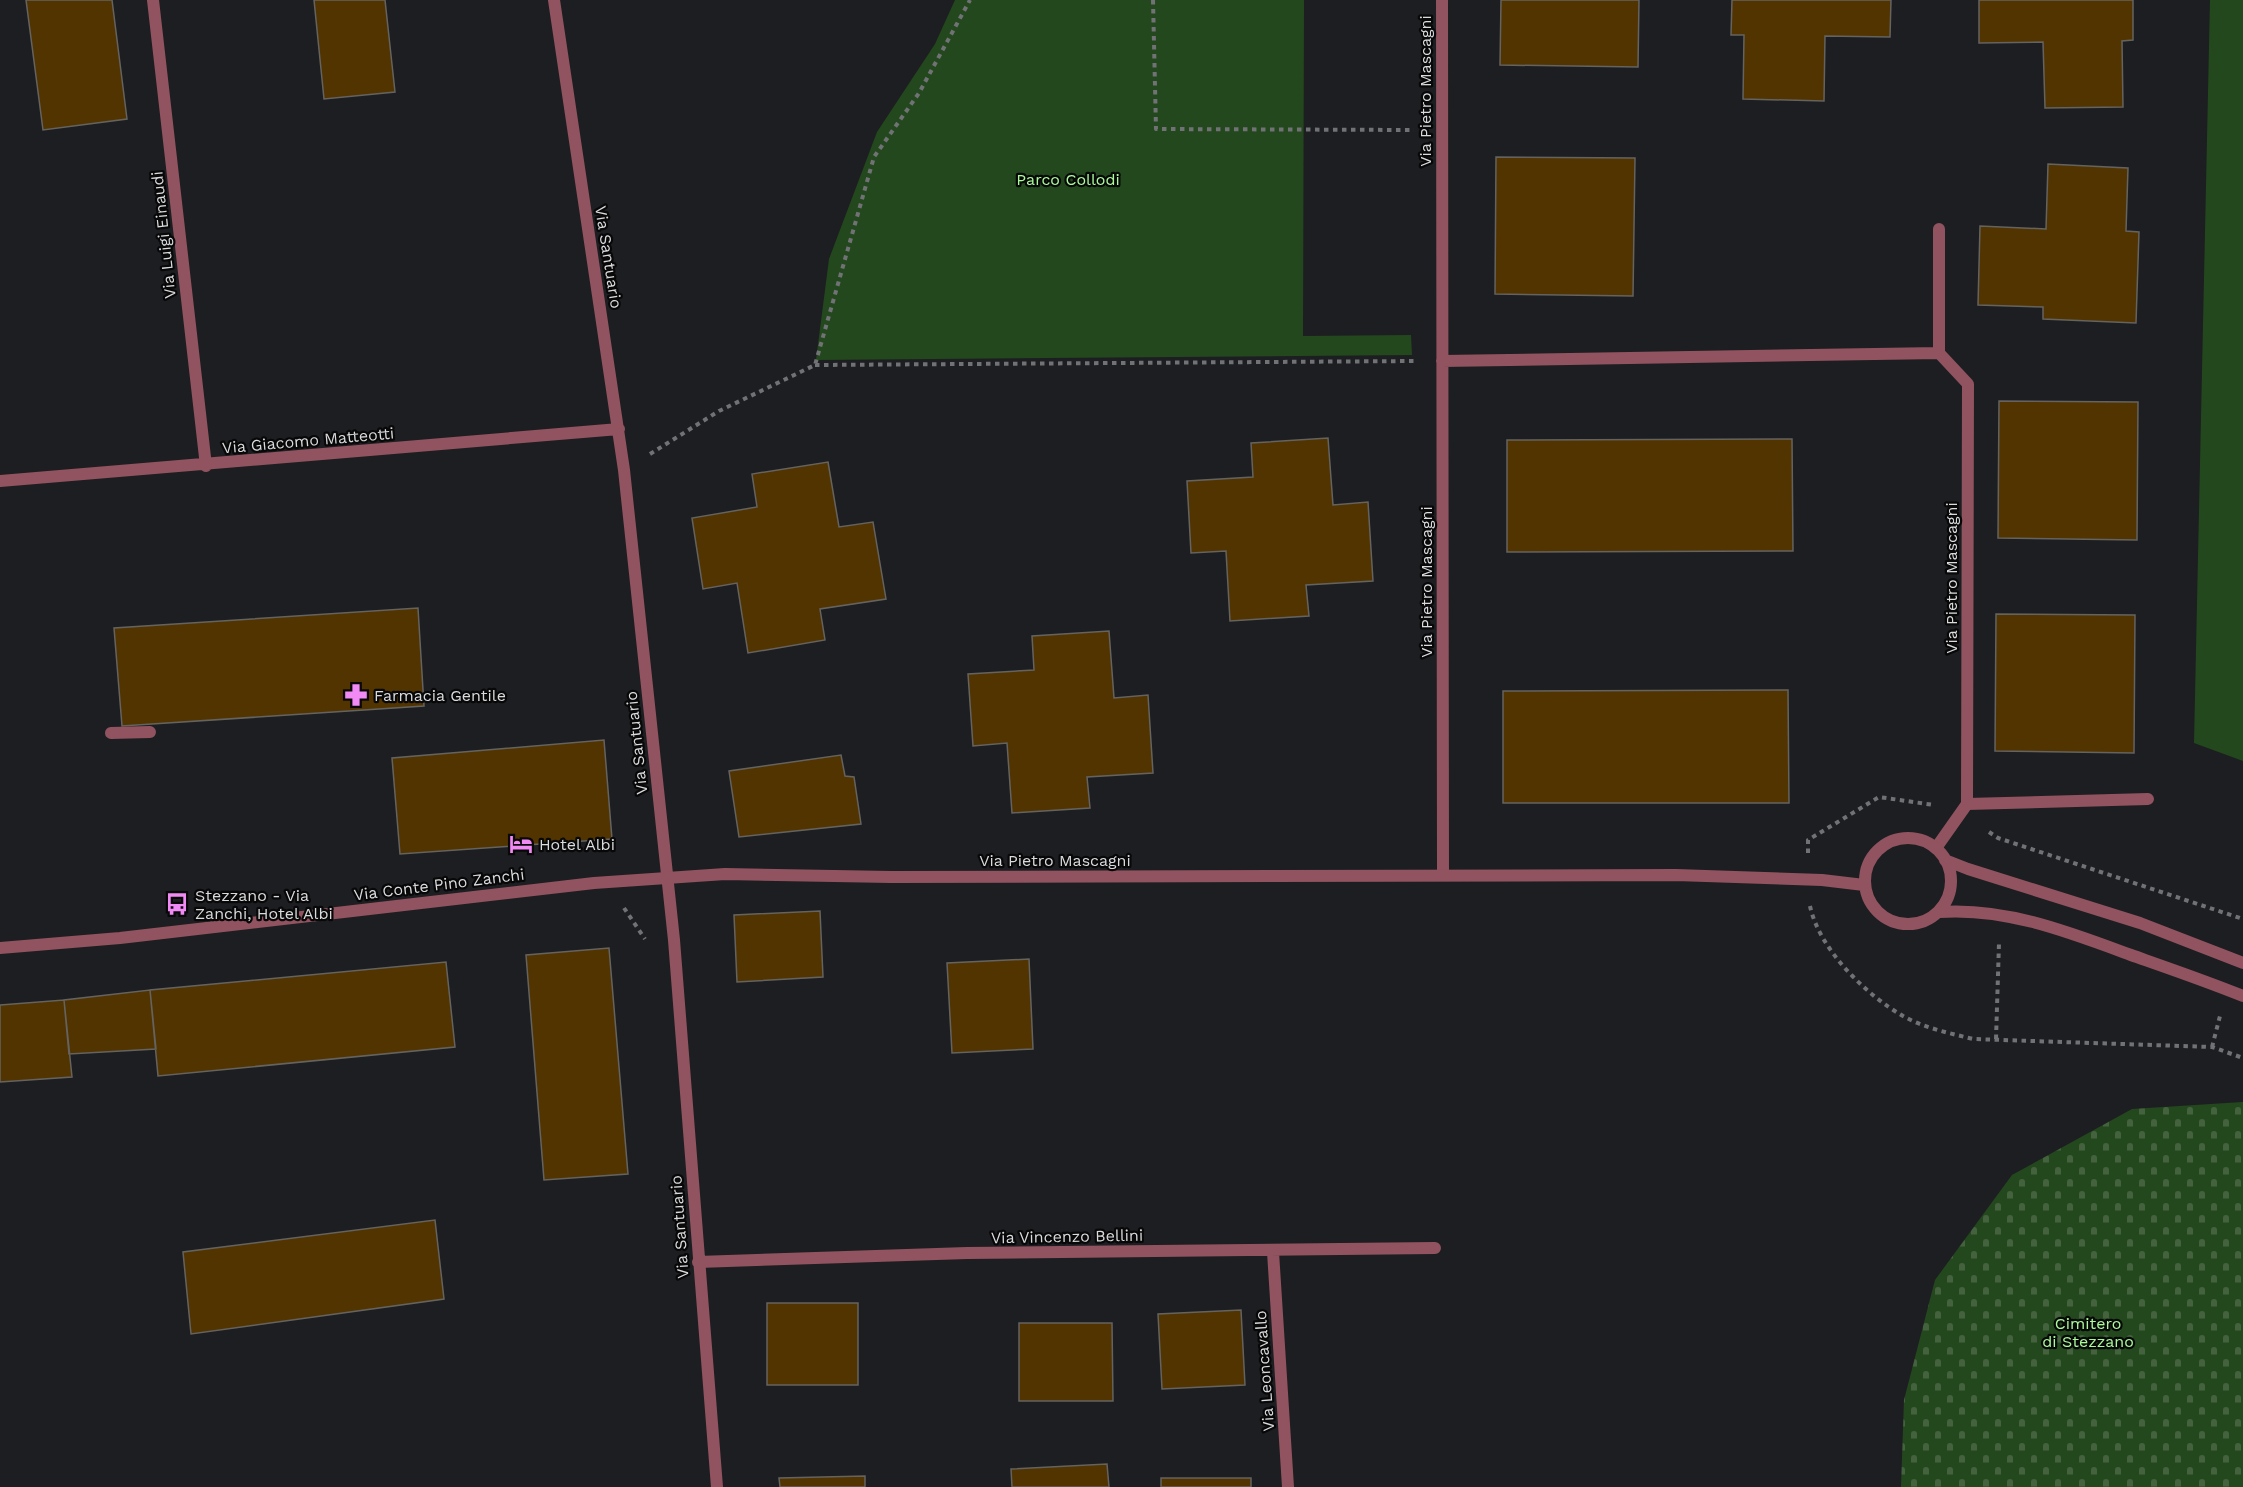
<svg xmlns="http://www.w3.org/2000/svg" width="2243" height="1487" font-family="'Work Sans',sans-serif">
<style>
.green{fill:#24481d}
.cemetery{fill:url(#cemetery-stones)}
.building{fill:#523400;stroke:#656360;stroke-width:1.5}
.lines{fill:none;stroke-linecap:round;stroke-linejoin:round}
.path{stroke:#717275;stroke-width:4;stroke-dasharray:4.5 4.5;stroke-linecap:butt}
.service{stroke:#91535f;stroke-width:12}
.pedestrian{stroke:#91535f;stroke-width:12}
.minor{stroke:#91535f;stroke-width:12}
.tertiary{stroke:#91535f;stroke-width:12}
.labels{text-anchor:middle;stroke-width:4.5;stroke-linejoin:round;paint-order:stroke}
.street-label{font-size:16px;fill:#dadbdd;stroke:#080809}
.park-label{font-size:16px;fill:#a9fc98;stroke:#080809}
.poi-label{font-size:16px;fill:#dadbdd;stroke:#080809;text-anchor:start}
</style>
<defs>
<pattern id="cemetery-stones" width="16" height="16" patternUnits="userSpaceOnUse" patternTransform="scale(1.5)"><rect width="16" height="16" fill="#24481d"/><path d="M2 7V4a2 2 0 0 1 4 0v3zM10 15v-3a2 2 0 0 1 4 0v3z" fill="#43623d"/></pattern>
</defs>
<rect width="100%" height="100%" fill="#1d1e21"/>
<path class="green" d="M955 0H1304L1303 336 1411 335 1412 355 816 360 829 259 877 132 935 44Z
M2210 0H2243V761L2194 743Z"/>
<path class="cemetery" d="M2243 1102V1487H1901L1904 1400 1935 1280 2012 1175 2132 1109Z"/>
<path class="building" d="M26 0H112L127 119 43 130Z
M314 0H385L395 92 324 99Z
M1501 0H1639L1638 67 1500 65Z
M1732 0H1891L1890 37 1825 36 1824 101 1743 99 1744 35H1731Z
M1979 0H2133V40L2122 41 2123 107 2045 108 2043 42 1979 43Z
M1496 157 1635 158 1633 296 1495 294Z
M2048 164 2128 168 2126 231 2139 232 2136 323 2043 319V307L1978 305 1980 226 2046 229Z
M1999 401 2138 402 2137 540 1998 538Z
M1328 438 1333 505 1368 502 1373 581 1306 585 1309 616 1230 621 1226 551 1191 553 1187 481 1253 477 1251 443Z
M1792 439 1793 551 1507 552V440Z
M828 462 839 527 873 522 886 599 820 609 825 640 748 653 737 583 703 589 692 518 757 507 752 474Z
M418 608 424 706 122 726 114 628Z
M1996 614 2135 615 2134 753 1995 751Z
M1109 631 1114 698 1148 695 1153 773 1087 777 1090 808 1012 813 1007 743 973 746 968 674 1034 670 1032 636Z
M1788 690 1789 803H1503V691Z
M604 740 612 839 400 854 392 758Z
M841 755 845 776 854 777 861 824 739 837 729 771Z
M820 911 823 977 737 982 734 915Z
M609 948 628 1174 544 1180 526 955Z
M1029 959 1033 1049 952 1053 947 963Z
M446 962 455 1047 158 1076 150 990Z
M150 990 156 1049 69 1054 64 1000Z
M64 1000 72 1077 0 1082V1005Z
M435 1220 444 1299 191 1334 183 1252Z
M767 1303H858V1385H767Z
M1241 1310 1245 1385 1162 1389 1158 1314Z
M1019 1323H1112L1113 1401H1019Z
M1107 1464 1109 1487H1012L1011 1469Z
M865 1476V1487H780L779 1478Z
M1161 1478H1251V1487H1161Z"/>
<g class="lines">
<path class="path" d="M1153 0 1156 129 1414 130
M815 365 1417 361
M650 454 719 411 815 365 874 157 919 93 970 0
M1989 832 1998 838 2243 919
M1808 853V840L1879 797 1934 805
M1810 906C1819 949 1866 995 1903 1016 1924 1028 1949 1033 1973 1039L2212 1047 2243 1058
M624 908 645 939
M1996 1039 1999 943
M2212 1047 2220 1016"/>
<path class="service" d="M1967 804 2148 799"/>
<path class="pedestrian" d="M111 733 150 732"/>
<path class="minor" d="M153 0 206 466
M554 0 624 470 674 940 717 1487
M1442 0 1443 874
M1939 353V229
M1442 361 1939 353 1968 384 1967 804 1936 848
M0 481 619 429
M1273 1252 1288 1487
M698 1262 967 1253 1435 1248"/>
<path class="tertiary" d="M1865 881a43 43 0 1 1 86 0a43 43 0 1 1-86 0Z
M1945 860 1968 869 2140 923 2243 963
M1939 912C2005 907 2069 932 2131 955 2168 968 2206 981 2243 996
M0 948 120 938 594 883 725 874 891 877 1676 875 1822 880 1864 885"/>
</g>
<defs>
<g id="pharmacy-bare" transform="scale(1.8)"><path d="M-2-6h4v4h4v4h-4v4h-4v-4h-4v-4h4Z" fill="#f18af4" stroke="#080809" stroke-width="2.5" paint-order="stroke"/></g>
<g id="hotel-bare" transform="scale(1.8)"><path d="M-6-4.5h1.5V1H6V5H4.5V3h-9V5H-6ZM-4 0a1.8 1.8 0 1 1 3.6 0ZM.5 0V-2.5h3Q6-2.5 6 0Z" fill="#f18af4" stroke="#080809" stroke-width="2.5" paint-order="stroke"/></g>
<g id="bus-bare" transform="scale(1.8)"><path d="M-5-6H5V4H4V6H2V4H-2V6H-4V4H-5ZM-3.5-4V0h7V-4ZM-3.5 1.2v1.5H-2V1.2ZM2 1.2v1.5H3.5V1.2Z" fill="#f18af4" stroke="#080809" stroke-width="2.5" paint-order="stroke"/></g>
</defs>
<g fill-rule="evenodd">
<use href="#pharmacy-bare" x="356" y="695"/>
<use href="#hotel-bare" x="521" y="844"/>
<use href="#bus-bare" x="177" y="904"/>
</g>
<g class="labels">
<g class="street-label">
<text transform="translate(1425 91) rotate(-90)" y="6">Via Pietro Mascagni</text>
<text transform="translate(163 235) rotate(-96)" y="6">Via Luigi Einaudi</text>
<text transform="translate(609 257) rotate(81)" y="6">Via Santuario</text>
<text transform="translate(308 440) rotate(-5)" y="6">Via Giacomo Matteotti</text>
<text transform="translate(1951 578) rotate(-90)" y="6">Via Pietro Mascagni</text>
<text transform="translate(1426 582) rotate(-90)" y="6">Via Pietro Mascagni</text>
<text transform="translate(636 743) rotate(-96)" y="6">Via Santuario</text>
<text x="1055" y="866">Via Pietro Mascagni</text>
<text transform="translate(439 884) rotate(-7)" y="6">Via Conte Pino Zanchi</text>
<text transform="translate(679 1227) rotate(-94)" y="6">Via Santuario</text>
<text transform="translate(1067 1236) rotate(-1)" y="6">Via Vincenzo Bellini</text>
<text transform="translate(1264 1371) rotate(-94)" y="6">Via Leoncavallo</text>
</g>
<g class="park-label">
<text x="1068" y="185">Parco Collodi</text>
<text x="2088" y="1329">Cimitero<tspan x="2088" dy="18">di Stezzano</tspan></text>
</g>
<g class="poi-label">
<text x="374" y="701">Farmacia Gentile</text>
<text x="539" y="850">Hotel Albi</text>
<text x="195" y="901">Stezzano - Via<tspan x="195" dy="18">Zanchi, Hotel Albi</tspan></text>
</g>
</g>
</svg>
